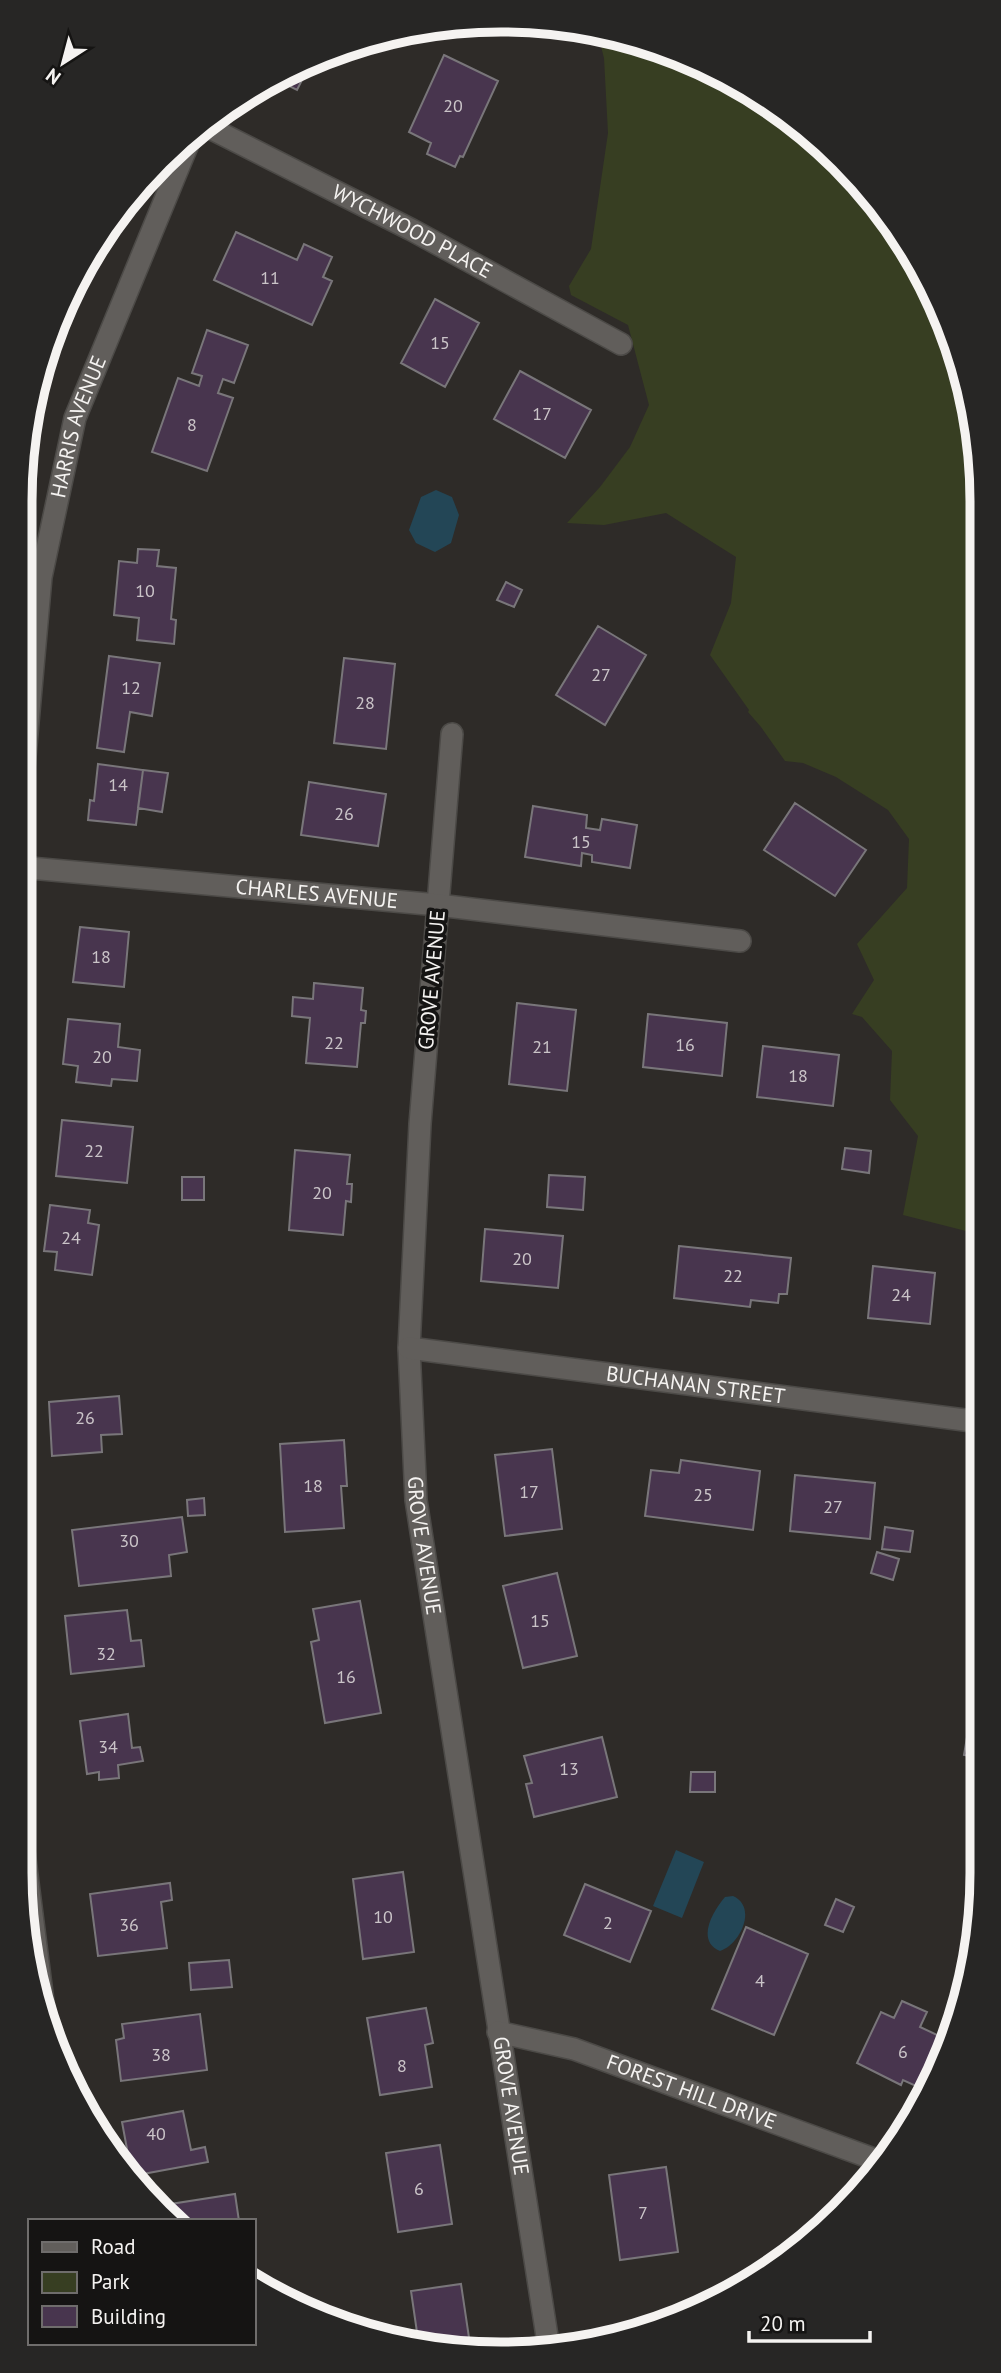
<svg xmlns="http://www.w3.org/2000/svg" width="1001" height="2373" font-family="'PT Sans',sans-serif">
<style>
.green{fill:#373e22}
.water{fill:#234656}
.building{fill:#48354e;stroke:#79767a;stroke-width:2}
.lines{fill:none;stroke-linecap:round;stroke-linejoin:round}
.minor-casing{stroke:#4c4a47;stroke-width:24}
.minor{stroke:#615e5b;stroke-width:21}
.labels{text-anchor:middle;stroke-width:7;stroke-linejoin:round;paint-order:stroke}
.number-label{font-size:18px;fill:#cac4c8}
.street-label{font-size:21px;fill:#f5f3f1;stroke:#151413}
.rim{fill:none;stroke:#f5f3f1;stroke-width:9}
</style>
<rect width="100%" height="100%" fill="#2e2b28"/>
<path class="green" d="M597 31 656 45 768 101 882 207 945 316 978 437 980 1222 966 1231 903 1215 918 1136 890 1100 892 1051 862 1017 852 1014 874 980 857 944 907 888 909 839 888 810 836 777 803 763 785 761 761 727 748 712 749 710 710 655 731 603 736 557 666 513 604 525 567 523 600 487 630 447 649 405 628 325 571 295 569 286 591 249 608 133 604 58Z"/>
<path class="water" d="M436 490 452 497 459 515 451 543 435 552 416 543 409 530 421 497Z
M676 1850 704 1862 682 1918 653 1906Z
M733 1896C758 1907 740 1945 720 1951 696 1941 712 1912 725 1897Z"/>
<path class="building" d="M444 55 498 81 463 157 460 156 455 167 427 154 431 143 409 132Z
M312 60 297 90 273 78 288 69Z
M236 232 297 260 304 244 332 257 323 277 332 281 312 325 214 280Z
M435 299 479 323 445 387 401 363Z
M207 330 248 345 234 383 223 379 218 393 233 398 207 471 152 452 178 378 199 386 202 376 192 373Z
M520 371 591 410 565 458 494 419Z
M138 549 159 550 157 566 176 568 171 619 176 620 174 644 137 640 139 618 114 615 119 561 137 563Z
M506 582 522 590 514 607 497 600Z
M598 626 646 655 605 725 556 695Z
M109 656 160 663 152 716 130 712 124 752 97 748Z
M344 658 395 664 386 749 334 743Z
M98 764 143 770 136 825 88 820 90 800 94 801Z
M143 770 168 773 162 812 138 808Z
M309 782 386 794 378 846 301 835Z
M795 803 866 850 835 896 764 850Z
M533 806 587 815 586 828 600 830 602 819 637 825 630 868 592 862V855L582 853 581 866 525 857Z
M80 927 129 932 124 987 73 982Z
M314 983 363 988 361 1010 366 1011 365 1023H361L357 1067 306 1063 310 1018 292 1016 293 997 313 999Z
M517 1003 576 1010 567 1091 509 1084Z
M648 1014 727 1023 722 1076 643 1067Z
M68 1019 120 1024 118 1047 140 1050 137 1081 112 1079 111 1086 76 1082 78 1066 63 1064Z
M763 1046 839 1055 833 1106 757 1097Z
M62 1120 133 1127 127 1183 56 1176Z
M845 1148 871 1151 869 1173 842 1169Z
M295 1150 350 1155 347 1184H352L351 1202 346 1201 343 1235 289 1230Z
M549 1175 585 1177 583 1210 547 1207Z
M182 1177H204V1200H182Z
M50 1205 90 1210 88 1223 99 1225 92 1275 55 1270 57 1252 44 1251Z
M485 1229 563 1236 558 1288 481 1281Z
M679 1246 791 1258 787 1294H779L778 1303 751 1300 750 1307 674 1298Z
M873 1266 935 1273 930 1324 868 1318Z
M119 1396 122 1434 101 1435 102 1452 52 1456 49 1402Z
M344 1440 347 1486H341L344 1528 285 1532 280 1444Z
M552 1449 562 1529 505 1536 495 1455Z
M681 1460 760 1471 753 1530 645 1516 651 1470 679 1473Z
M795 1475 875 1483 870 1539 790 1531Z
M204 1498 205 1515 188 1516 187 1500Z
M182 1517 187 1552 169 1555 171 1576 79 1586 72 1530Z
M885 1527 913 1531 910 1552 882 1549Z
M877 1552 899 1559 893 1580 871 1573Z
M557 1573 577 1656 523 1668 503 1586Z
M360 1601 381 1713 325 1723 311 1642 319 1640 313 1609Z
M127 1610 131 1641 141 1640 144 1666 71 1674 65 1616Z
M976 1684 981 1685V1758L964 1755Z
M128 1714 132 1748 140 1747 143 1761 118 1765 119 1778 99 1780V1772L87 1774 80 1721Z
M602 1737 617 1797 534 1817 526 1784 532 1783 524 1756Z
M691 1772H715V1792H690Z
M403 1872 414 1952 363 1959 353 1879Z
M170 1883 172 1900 161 1902 167 1948 98 1956 90 1894Z
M585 1884 651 1911 630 1962 564 1935Z
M836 1899 854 1907 843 1932 825 1925Z
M746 1927 808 1954 774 2035 712 2009Z
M229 1960 232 1987 191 1990 189 1963Z
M902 2001 927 2012 920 2027 950 2041 927 2091 903 2080 901 2085 857 2063 881 2012 894 2018Z
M426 2008 433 2043 425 2045 432 2087 380 2095 367 2018Z
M200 2014 207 2070 121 2081 116 2040 124 2038 122 2024Z
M183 2111 191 2150 205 2147 208 2162 132 2176 122 2122Z
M440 2145 452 2224 398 2232 386 2153Z
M666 2167 678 2252 620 2260 609 2175Z
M235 2194 239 2221H176L158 2206Z
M461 2284 471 2351 419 2346 411 2291Z"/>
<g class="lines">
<g class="minor-casing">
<g id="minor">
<path id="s1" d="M202 124 412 230 621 344"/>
<path id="s2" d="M452 734 420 1124 409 1348 416 1500 549 2349"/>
<path id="s3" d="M19 823 41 577 75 418 193 132"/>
<path id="s4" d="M19 867 438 905 740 941"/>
<path id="s5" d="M409 1348 980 1422"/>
<path d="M19 1812 47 2033"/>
<path id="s6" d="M498 2032 574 2049 882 2162"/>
</g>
</g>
<use href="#minor" class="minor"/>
</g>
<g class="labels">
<g class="number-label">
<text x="453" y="112">20</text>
<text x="270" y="284">11</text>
<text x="440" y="349">15</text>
<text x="542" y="420">17</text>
<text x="192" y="431">8</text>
<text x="145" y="597">10</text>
<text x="601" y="681">27</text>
<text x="131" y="694">12</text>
<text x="365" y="709">28</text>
<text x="118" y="791">14</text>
<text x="344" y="820">26</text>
<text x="581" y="848">15</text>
<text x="101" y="963">18</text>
<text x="334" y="1049">22</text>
<text x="685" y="1051">16</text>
<text x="542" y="1053">21</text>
<text x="102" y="1063">20</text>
<text x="798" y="1082">18</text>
<text x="94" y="1157">22</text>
<text x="322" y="1199">20</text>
<text x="71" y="1244">24</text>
<text x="522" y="1265">20</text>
<text x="733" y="1282">22</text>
<text x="901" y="1301">24</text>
<text x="85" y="1424">26</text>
<text x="313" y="1492">18</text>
<text x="529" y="1498">17</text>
<text x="703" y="1501">25</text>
<text x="833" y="1513">27</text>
<text x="129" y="1547">30</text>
<text x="540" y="1627">15</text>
<text x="106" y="1660">32</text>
<text x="346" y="1683">16</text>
<text x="108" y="1753">34</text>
<text x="569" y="1775">13</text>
<text x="383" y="1923">10</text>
<text x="608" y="1929">2</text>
<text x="129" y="1931">36</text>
<text x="760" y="1987">4</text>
<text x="903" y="2058">6</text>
<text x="161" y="2061">38</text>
<text x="402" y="2072">8</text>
<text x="156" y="2140">40</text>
<text x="419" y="2195">6</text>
<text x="643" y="2219">7</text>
</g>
<g class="street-label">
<text dy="7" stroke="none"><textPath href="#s1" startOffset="236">WYCHWOOD PLACE</textPath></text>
<text dy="7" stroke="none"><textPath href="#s3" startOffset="402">HARRIS AVENUE</textPath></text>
<text dy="7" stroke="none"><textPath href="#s4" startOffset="299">CHARLES AVENUE</textPath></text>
<text transform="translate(432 980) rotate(-85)" y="7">GROVE AVENUE</text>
<text dy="7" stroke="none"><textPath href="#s5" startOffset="289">BUCHANAN STREET</textPath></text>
<text dy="7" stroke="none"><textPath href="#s2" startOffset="814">GROVE AVENUE</textPath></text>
<text dy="7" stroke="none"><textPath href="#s6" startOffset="203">FOREST HILL DRIVE</textPath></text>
<text dy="7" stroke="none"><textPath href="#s2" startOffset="1381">GROVE AVENUE</textPath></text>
</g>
</g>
<path d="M0 0H1001V2373H0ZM501 32H501A469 469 0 0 1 970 501V1873A469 469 0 0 1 501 2342H501A469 469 0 0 1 32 1873V501A469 469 0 0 1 501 32Z" fill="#272625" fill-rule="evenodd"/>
<path class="rim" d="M501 32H501A469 469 0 0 1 970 501V1873A469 469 0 0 1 501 2342H501A469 469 0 0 1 32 1873V501A469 469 0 0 1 501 32Z"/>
<rect x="28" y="2219" width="228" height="126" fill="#151413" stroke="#6f6d6c" stroke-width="2"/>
<rect x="42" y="2242" width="35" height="10" fill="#615e5b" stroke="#6f6d6c" stroke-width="2"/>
<text x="91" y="2254" font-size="21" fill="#f5f3f1">Road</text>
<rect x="42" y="2272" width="35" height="21" fill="#373e22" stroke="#6f6d6c" stroke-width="2"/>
<text x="91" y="2289" font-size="21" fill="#f5f3f1">Park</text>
<rect x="42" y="2306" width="35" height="21" fill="#48354e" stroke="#6f6d6c" stroke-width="2"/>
<text x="91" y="2324" font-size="21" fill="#f5f3f1">Building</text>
<g transform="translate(63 63) rotate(216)" stroke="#151413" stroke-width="5" paint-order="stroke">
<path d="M0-5L12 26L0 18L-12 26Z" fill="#f5f3f1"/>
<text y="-10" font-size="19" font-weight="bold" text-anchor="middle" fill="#f5f3f1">N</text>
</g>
<path d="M749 2331v10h121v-10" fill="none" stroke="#f5f3f1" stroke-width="3.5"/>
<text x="760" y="2331" font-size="21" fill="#f5f3f1" stroke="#151413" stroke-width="5" paint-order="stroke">20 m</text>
</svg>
